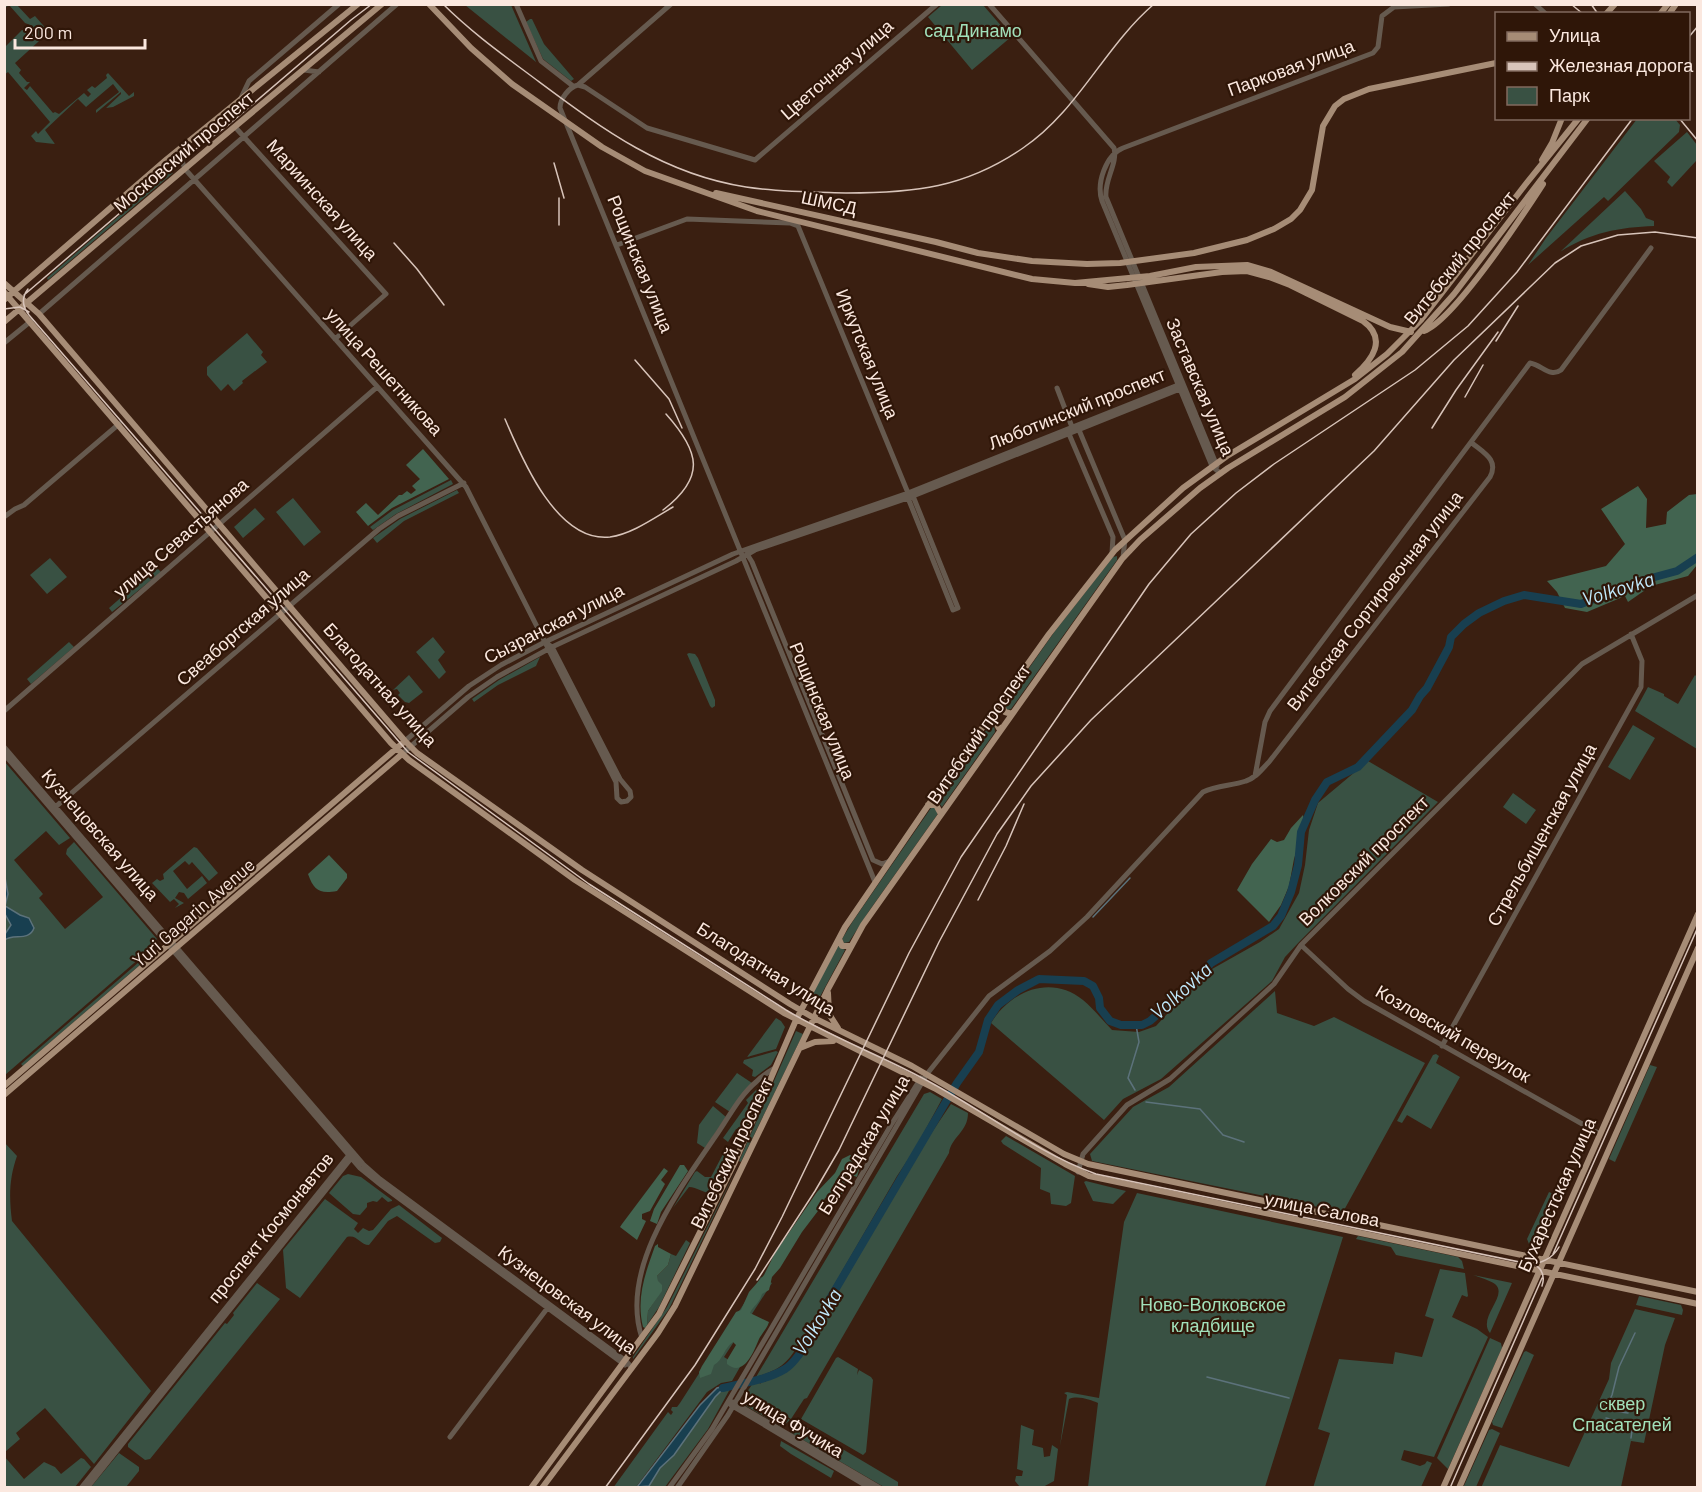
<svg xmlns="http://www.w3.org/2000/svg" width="1702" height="1492" font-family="Barlow,sans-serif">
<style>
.green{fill:#395143}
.forest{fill:#426450}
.water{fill:#183f50;stroke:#5c727b;stroke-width:1.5}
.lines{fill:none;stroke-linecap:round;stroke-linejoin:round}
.stream{stroke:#5c727b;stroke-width:1.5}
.river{stroke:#183f50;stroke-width:8}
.minor{stroke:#665a4f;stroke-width:5}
.major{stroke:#a68c76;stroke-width:6}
.tram{stroke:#d8c4ba;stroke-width:1.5}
.rail{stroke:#d8c4ba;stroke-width:1.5}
.labels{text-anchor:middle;stroke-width:4.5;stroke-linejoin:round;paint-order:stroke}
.park-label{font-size:18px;fill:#a1e0ba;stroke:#2f1608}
.street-label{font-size:18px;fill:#fbe8df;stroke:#2f1608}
.water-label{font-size:20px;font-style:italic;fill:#c0e9fc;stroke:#2f1608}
</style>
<rect width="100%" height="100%" fill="#3a1f11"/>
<path class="green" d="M4 5H17L30 19 35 16 49 32 15 63 21 70 19 73 27 82H30L24 88 27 90 30 86 53 113 55 112 59 114 84 93 88 97 91 94 87 90 92 86 95 88 107 78 106 75 108 73 129 96 134 92V96L113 107 106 108 121 94V92L96 113V110L119 92 113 84 86 107 78 99 45 130 55 144 36 142 31 136 36 131 38 134 50 122 8 72 4 75 5 47 22 30H26L33 26 25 23 9 5 5 8Z
M465 5H511L536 62Z
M942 5H983L1011 37 972 70 928 17Z
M530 19H532L544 44 574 79 571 81 543 59 526 22Z
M1637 119H1675L1680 125 1679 132 1608 201 1604 197 1528 265 1546 238Z
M1687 132 1697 145V161H1696L1672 187 1667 182 1670 177 1654 161Z
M171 171 173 173 48 280 47 278Z
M1625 191 1641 209 1646 218 1654 221V226C1620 227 1589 233 1560 252Z
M247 333 263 352 261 355 267 362 242 381 243 383 234 391 228 384 221 391 207 375V367Z
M451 480 453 484 396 514 373 530 370 527 393 510Z
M457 490 459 493 404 521 377 543 373 538 400 519Z
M293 498 321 532 304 546 276 512Z
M255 508 265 519 243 538 234 527Z
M1117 556V560L1011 709 1007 710 1004 704 1055 631 1113 557Z
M50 558 67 577 47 594 30 575Z
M156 567 161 572 112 612 109 608Z
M433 637 445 652 438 660 446 672 439 679 416 652Z
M69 642 74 647 31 684 27 679Z
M689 653 695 654 698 658 715 700V706L712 708 710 706 687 654Z
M540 657 536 666 498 685 474 702 472 699 499 680Z
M409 675 423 692 409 703 405 702 398 695 400 693 397 689 393 690Z
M1695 675 1698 678 1697 749 1635 711 1648 687 1664 694V696L1678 704Z
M990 725H994L995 732 942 807 939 803 934 802Z
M1633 725 1655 738 1630 780 1608 767Z
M4 761 70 838 59 845 46 831 14 860 43 894 39 898 65 929 103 897 66 854 67 849 74 842 157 939 154 942 156 944 5 1075Z
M1368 761 1438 802 1300 941 1285 957 1272 981 1161 1079 1123 1099 1104 1120 991 1023C1010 991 1051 974 1083 1000 1093 1008 1102 1020 1112 1030L1139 1032 1156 1026 1205 973 1260 942 1279 929 1299 893 1305 865 1309 830 1318 803Z
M1513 793 1536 810 1526 824 1503 807Z
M931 808H935L938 812 937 815 869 911 849 942 844 943 842 939 853 921Z
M194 847 197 848 218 873 209 881 192 862 189 865 185 861 173 871 187 889 202 876 207 883 188 899 184 893 179 892 175 898 184 903 175 908 179 904 174 899 170 902 152 883 157 879 160 881 164 879 163 874Z
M838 946 845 950 815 1006 808 1002Z
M139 962 141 964 23 1066 21 1064Z
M1275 991 1277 1013 1314 1026 1334 1017 1425 1063 1343 1212 1092 1161 1090 1154 1133 1107 1169 1087Z
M776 1018 781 1021 785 1027 776 1049 747 1057Z
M796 1031 803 1034 741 1162 739 1161Z
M776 1051 778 1052 771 1065 755 1077 752 1076 753 1070 743 1063 744 1060Z
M1436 1054 1439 1056 1436 1063 1460 1077 1431 1129 1407 1115 1402 1123 1397 1121 1433 1055Z
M1650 1065 1657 1067 1615 1162 1609 1159Z
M737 1073 752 1083 730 1112 715 1102Z
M764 1082 765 1085 748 1127 736 1129 728 1142 723 1138 748 1103 746 1100Z
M930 1092 942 1099 915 1149 897 1176 822 1306C818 1316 814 1323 808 1331 788 1358 791 1366 756 1377L924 1094Z
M951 1104 968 1113C968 1132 951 1137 949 1153L807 1398 804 1399 791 1419 749 1394 747 1392 753 1383 759 1381 760 1384 763 1380 766 1382V1380L786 1372 810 1347 830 1304 928 1138Z
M713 1106 726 1117 705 1148 697 1143 699 1125Z
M1006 1136 1075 1176 1071 1203 1066 1206 1051 1204 1050 1193 1040 1189 1041 1168 1003 1144 1001 1141Z
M4 1142 17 1156C9 1179 9 1197 12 1221L151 1391 94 1464 45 1408 16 1433 20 1439 5 1452Z
M723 1154 728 1167 716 1192C705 1196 699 1187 689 1187L673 1208 695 1172 697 1171 705 1177H711Z
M738 1166 669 1309 633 1359V1357L667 1307Z
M348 1174 361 1177 392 1200V1201L388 1202 382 1197 377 1202 373 1201 367 1203V1207L360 1215 353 1214 329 1193 343 1176Z
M1086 1181 1126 1191 1113 1204 1093 1201 1084 1182Z
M1549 1192 1560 1197 1540 1242 1536 1245 1529 1244 1527 1239Z
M1137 1193 1343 1237 1265 1487H1088L1098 1403C1091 1400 1078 1395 1069 1399L1060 1446 1067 1395 1064 1393 1067 1392 1099 1398 1124 1222Z
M325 1199 358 1223 354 1229 358 1233 363 1228 369 1231 373 1230 391 1209 399 1205 442 1238 440 1242 435 1243 397 1216 388 1221 369 1245C360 1245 357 1234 347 1237L300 1298 286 1288 283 1250Z
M1358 1236 1458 1257 1462 1261 1464 1269 1396 1255 1391 1247 1356 1239Z
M686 1240 690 1243 689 1245 659 1307 647 1325 648 1311 658 1296 657 1276 668 1265 671 1254 676 1256Z
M1440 1269 1465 1273 1468 1296 1467 1297 1462 1295 1452 1317 1477 1329 1488 1337 1434 1457 1404 1450 1401 1460 1420 1466 1425 1464 1427 1461 1432 1463 1421 1487 1313 1488 1330 1433 1318 1429 1339 1359 1393 1364 1395 1352 1422 1357 1434 1319 1425 1316Z
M1473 1275 1512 1283 1490 1333C1477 1317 1509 1296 1495 1284 1489 1280 1479 1277 1473 1275Z
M761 1277 772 1283 724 1357 740 1367 732 1381 721 1383 707 1392 636 1487 613 1488 668 1412 671 1415 673 1412 671 1410 672 1407H677L680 1403Z
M257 1283 280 1299 150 1459 145 1460 128 1447V1444L225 1323 227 1324 234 1315 233 1313Z
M1639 1296 1681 1305 1683 1310 1682 1315 1636 1305Z
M1635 1309 1675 1318 1665 1345 1644 1443 1631 1441 1621 1487 1481 1488 1500 1445 1569 1467 1609 1379 1611 1363Z
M1490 1338 1501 1343 1502 1348 1448 1469 1437 1458Z
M1526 1351 1534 1355 1502 1428 1493 1425 1492 1422 1524 1352Z
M838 1357 858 1369 857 1375 859 1370 871 1377 873 1380 866 1452 863 1455 801 1419 836 1358Z
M730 1389 708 1429 665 1487 648 1488 660 1468 674 1455 715 1397 721 1391Z
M756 1400 790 1420 782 1427 746 1406 748 1403Z
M797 1422 898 1482V1487H884L791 1433V1428Z
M1021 1425 1034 1430 1032 1445 1043 1448 1044 1457 1050 1456 1052 1445 1058 1449 1054 1481 1043 1487H1020L1015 1481 1016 1476H1022L1023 1471 1017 1469Z
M1492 1429 1500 1433 1476 1487 1463 1488 1489 1430Z
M781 1441 834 1471 831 1478 791 1454 780 1446Z
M119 1453 139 1467V1471L126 1487H91Z
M4 1456 24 1479 44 1462 55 1467 61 1474 81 1458 84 1459 91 1467 75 1487H5Z"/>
<path class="forest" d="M423 449 449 479 392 508 368 526 356 512 366 503 378 515 399 495H402L407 491 411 494 416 490 412 486 420 479 406 465Z
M1638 486 1647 499 1646 528 1666 524 1667 512 1689 495 1697 494V565L1688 576 1651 586 1628 602 1625 596 1587 612 1565 608 1557 592 1547 581 1606 566 1625 544 1601 509Z
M1303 815 1305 824 1294 859 1289 886 1281 905 1269 922 1237 890 1252 864 1271 839 1277 842 1284 840 1291 828Z
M329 855 347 874V878L337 891C320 894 314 891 308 874Z
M850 1155 857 1158 860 1166 857 1177 849 1174 844 1180 846 1186 842 1194 825 1198 821 1207 802 1232 780 1268 772 1277 769 1290 762 1294C759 1304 753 1306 750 1313L769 1322C767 1329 762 1333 759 1339 754 1351 744 1378 727 1364V1360L736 1345 733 1342C724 1348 723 1360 714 1365L711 1374 700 1378 699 1372 702 1366 736 1312 741 1310 749 1292 764 1275 775 1253 817 1192 835 1173 842 1159Z
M680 1165H684L688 1171 661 1212 657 1224 650 1221 654 1209Z
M664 1168 668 1171 661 1180 665 1184 650 1211 642 1214V1219L646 1221 637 1240 620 1227 622 1224Z
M658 1244V1247L671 1254 668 1265 657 1276 658 1281 662 1285V1291L648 1311 647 1325 645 1328 643 1327C636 1298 645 1274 655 1246Z"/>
<path class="water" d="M4 872 8 894 5 906 20 915 29 918 34 928C29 942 13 933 5 940V934L11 925 5 914Z
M732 1384 730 1389 721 1391 715 1397 674 1455 660 1468 649 1486 637 1487 700 1405 717 1388Z"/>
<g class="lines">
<path class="stream" d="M1093 917 1130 878
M1135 1090 1128 1078 1139 1042 1136 1025
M1146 1102 1200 1109 1223 1135 1244 1142
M1207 1377 1289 1398
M1628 1413 1613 1411 1606 1408 1612 1395 1619 1367 1635 1333
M1606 1418 1610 1419
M1613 1420 1627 1422
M1632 1423 1646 1425
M1631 1438 1633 1423"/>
<path class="river" d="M723 1388C743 1383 767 1380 785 1369 800 1360 821 1319 828 1302L957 1083 979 1052 988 1020 998 1005 1018 990 1039 979 1084 981 1093 986 1099 998 1100 1008 1110 1021 1121 1025H1142L1150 1021 1191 985 1211 963 1273 926 1281 916 1291 892 1298 865 1301 832 1315 800 1327 782 1358 767 1412 710 1420 696 1427 688 1449 647 1451 637 1464 624 1479 613 1504 601 1524 595 1581 604 1640 581 1677 571 1698 557"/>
<path class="minor" d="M516 4 541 61 573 86
M671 4 578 85C569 87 560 99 560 108L875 882
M989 4 1114 148C1118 164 1104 180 1106 197L1217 466
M1535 4 1546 14
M304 70 319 72
M578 85 585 87 647 128 755 160 937 4
M240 100 249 81 339 4
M235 127 386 294 335 339
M186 146 181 158 185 169 466 487 616 782 617 798 621 802 627 801 631 797 630 791 620 779 552 647 545 642
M617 245 687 219 790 223 798 226 908 493
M39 314 397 4
M4 343 31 321
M1057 388 1072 427 1079 430 1125 540 1123 557
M1070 431 1069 434 1113 537 1112 553
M1220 473 1212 466 1102 201C1096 183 1106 155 1123 148L1373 53 1378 47 1382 16 1394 7 1449 4
M908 493 913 496 958 608 953 610 908 498Z
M4 517 15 509 24 505 119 424
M747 554 752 562 873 860 882 864 890 861
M4 711 377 387
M405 741 469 686 501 665 545 642 733 554 908 493 1178 385H1183
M4 747 363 1164 380 1179 626 1361 632 1368
M4 754 360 1168 381 1185 625 1365
M402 754 468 697 497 677 552 647 736 561 755 550 908 498 1180 389 1183 385
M1255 776 1265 722 1270 711 1530 363C1542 365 1550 378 1561 370L1651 248
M53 809 379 529 398 516 464 483
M1301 945 1348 989 1364 1001 1600 1134
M1442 1046 1641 687 1642 661 1631 634
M1078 1172 1083 1154 1127 1105 1170 1079 1274 984 1301 945 1582 664 1698 595
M642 1338C619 1270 678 1191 715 1137 728 1119 739 1096 756 1082 761 1077 768 1072 775 1068
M733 1402 880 1488
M731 1405 870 1488
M450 1437 549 1306
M81 1488 349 1155
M87 1488 353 1156
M669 1488 712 1429 891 1125 921 1078
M677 1488 728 1415 927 1074 989 996 1050 951 1087 917 1203 792C1217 785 1232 786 1246 781 1256 778 1262 769 1269 762L1490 477C1499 460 1484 453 1472 443"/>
<path class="major" d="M429 4 471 48 512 84 602 147 645 171 757 211 1032 279 1075 283 1150 276 1196 267 1247 265 1271 272 1390 327 1411 332
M1606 14 1615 4
M1660 14 1668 4
M1669 14 1676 4
M1542 160 1552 143 1562 118
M716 193 936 242 978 253 1032 261 1087 264 1120 263 1194 253 1247 240 1274 229 1291 219 1300 210 1312 190 1323 126 1335 106 1344 99 1369 89 1496 63
M4 283 39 314 405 741 417 753 582 870 790 1004 814 1018 912 1066 1064 1154 1088 1164 1698 1292
M1088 284 1108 287 1127 285 1222 272 1247 271 1269 277 1290 285 1363 321C1388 339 1372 360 1355 375
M4 292 391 743 409 760 575 880 784 1013 934 1088 1065 1164 1089 1176 1698 1304
M4 300 167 159 358 4
M4 322 214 144 382 4
M1424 331C1454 320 1523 215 1543 184
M1000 703 1005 712 1012 714
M987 722 996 723 1000 730
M928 805H936L941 814
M839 939 842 946H851
M828 993 829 1014 838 1028
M800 1048 815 1042 833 1041
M4 1086 405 741
M4 1095 402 754
M531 1488 659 1314 734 1164 796 1020 845 927 953 769 1049 634 1115 550 1183 488 1227 456 1355 379 1387 354 1421 320 1525 185 1579 118
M542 1488 658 1333 675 1306 828 989 863 925 1122 559 1140 540 1200 488 1228 468 1345 397 1402 352 1454 294 1588 118
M1443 1488 1698 914
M1459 1488 1698 948"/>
<path class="tram" d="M28 289C21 298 22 306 29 315L408 752 589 884 786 1010C831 1037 880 1055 926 1080 983 1110 1035 1152 1096 1174L1529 1264C1541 1264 1553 1258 1559 1247
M24 295 189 154 227 126 351 20 372 4
M4 309 20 307 29 312
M1553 1254 1698 927
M1529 1261C1540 1266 1546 1274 1542 1286
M1450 1488 1542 1278"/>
<path class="rail" d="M443 4C472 33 506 57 538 81 604 130 663 174 746 187 779 192 813 192 846 193 914 193 965 188 1023 148 1078 111 1104 47 1154 4
M1571 4 1583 14
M1591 4 1598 14
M1688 38 1698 26
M1679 118 1698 141
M554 163 564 198
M559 225V198
M394 243 417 269 444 305
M1496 341 1518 306
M635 360 669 399 682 428
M1465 397 1483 365
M505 419C522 459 557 543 610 537 632 534 654 518 673 507
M1432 428 1456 390 1498 332
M663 510C706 477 700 452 666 414
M978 900 1006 846 1024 804
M757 1280 815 1191 839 1150 939 942 997 834 1031 786 1091 720 1374 451 1454 360 1555 263 1581 246 1618 235 1655 232 1698 238
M605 1488 695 1365 755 1269 782 1217 909 953 961 857 1149 584 1191 534 1236 493 1274 464 1415 370 1468 326 1517 272 1633 118"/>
</g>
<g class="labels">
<g class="park-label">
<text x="973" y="37">сад Динамо</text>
<text x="1213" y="1311">Ново-Волковское<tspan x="1213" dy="21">кладбище</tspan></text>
<text x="1622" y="1410">cквер<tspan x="1622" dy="21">Спасателей</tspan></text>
</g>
<g class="street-label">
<text transform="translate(1291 68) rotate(-20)" y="6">Парковая улица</text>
<text transform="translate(837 70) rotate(-41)" y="6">Цветочная улица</text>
<text transform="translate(184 152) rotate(-40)" y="6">Московский проспект</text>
<text transform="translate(322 200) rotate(48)" y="6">Мариинская улица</text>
<text transform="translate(829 203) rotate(12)" y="6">ШМСД</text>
<text transform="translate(1460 258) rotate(-51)" y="6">Витебский проспект</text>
<text transform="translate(640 264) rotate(68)" y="6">Рощинская улица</text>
<text transform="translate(867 354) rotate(68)" y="6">Иркутская улица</text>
<text transform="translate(384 372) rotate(48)" y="6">улица Решетникова</text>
<text transform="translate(1200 387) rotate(67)" y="6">Заставская улица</text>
<text transform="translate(1077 409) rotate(-22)" y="6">Люботинский проспект</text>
<text transform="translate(181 538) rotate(-41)" y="6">улица Севастьянова</text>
<text transform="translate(1375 601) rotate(-52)" y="6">Витебская Сортировочная улица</text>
<text transform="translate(554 624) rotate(-27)" y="6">Сызранская улица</text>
<text transform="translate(243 627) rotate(-41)" y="6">Свеаборгская улица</text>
<text transform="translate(380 685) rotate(48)" y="6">Благодатная улица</text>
<text transform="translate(822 711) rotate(68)" y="6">Рощинская улица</text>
<text transform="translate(979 734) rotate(-55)" y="6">Витебский проспект</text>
<text transform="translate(100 835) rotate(49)" y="6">Кузнецовская улица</text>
<text transform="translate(1542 835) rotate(-61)" y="6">Стрельбищенская улица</text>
<text transform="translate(1364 861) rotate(-45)" y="6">Волковский проспект</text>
<text transform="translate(194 913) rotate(-41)" y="6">Yuri Gagarin Avenue</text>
<text transform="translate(766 969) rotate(32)" y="6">Благодатная улица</text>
<text transform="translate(1453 1034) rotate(30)" y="6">Козловский переулок</text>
<text transform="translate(864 1145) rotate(-59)" y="6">Белградская улица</text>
<text transform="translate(732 1153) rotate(-64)" y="6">Витебский проспект</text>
<text transform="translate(1557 1195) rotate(-66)" y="6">Бухарестская улица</text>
<text transform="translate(1322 1210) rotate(11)" y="6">улица Салова</text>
<text transform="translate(271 1228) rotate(-51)" y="6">проспект Космонавтов</text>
<text transform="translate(567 1300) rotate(37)" y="6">Кузнецовская улица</text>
<text transform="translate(793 1424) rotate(31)" y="6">улица Фучика</text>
</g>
<g class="water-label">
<text transform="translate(1618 589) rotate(-17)" y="7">Volkovka</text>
<text transform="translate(1181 991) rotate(-42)" y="7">Volkovka</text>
<text transform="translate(817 1322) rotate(-58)" y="7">Volkovka</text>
</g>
</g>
<rect width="1702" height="1492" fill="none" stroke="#fbe8df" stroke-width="12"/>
<rect x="1495" y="12" width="195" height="108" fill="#2f1608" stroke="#816a5e" stroke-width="1.5"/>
<rect x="1507" y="32" width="30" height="9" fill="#a68c76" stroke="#816a5e" stroke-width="1.5"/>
<text x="1549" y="42" font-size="18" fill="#fbe8df">Улица</text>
<rect x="1507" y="62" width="30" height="9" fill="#d8c4ba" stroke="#816a5e" stroke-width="1.5"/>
<text x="1549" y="72" font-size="18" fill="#fbe8df">Железная дорога</text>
<rect x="1507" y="87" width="30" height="18" fill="#395143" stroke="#816a5e" stroke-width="1.5"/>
<text x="1549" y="102" font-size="18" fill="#fbe8df">Парк</text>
<path d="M15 39v9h130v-9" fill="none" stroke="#fbe8df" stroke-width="3"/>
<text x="24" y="39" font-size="18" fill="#fbe8df" stroke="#2f1608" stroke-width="4.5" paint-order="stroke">200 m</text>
</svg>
